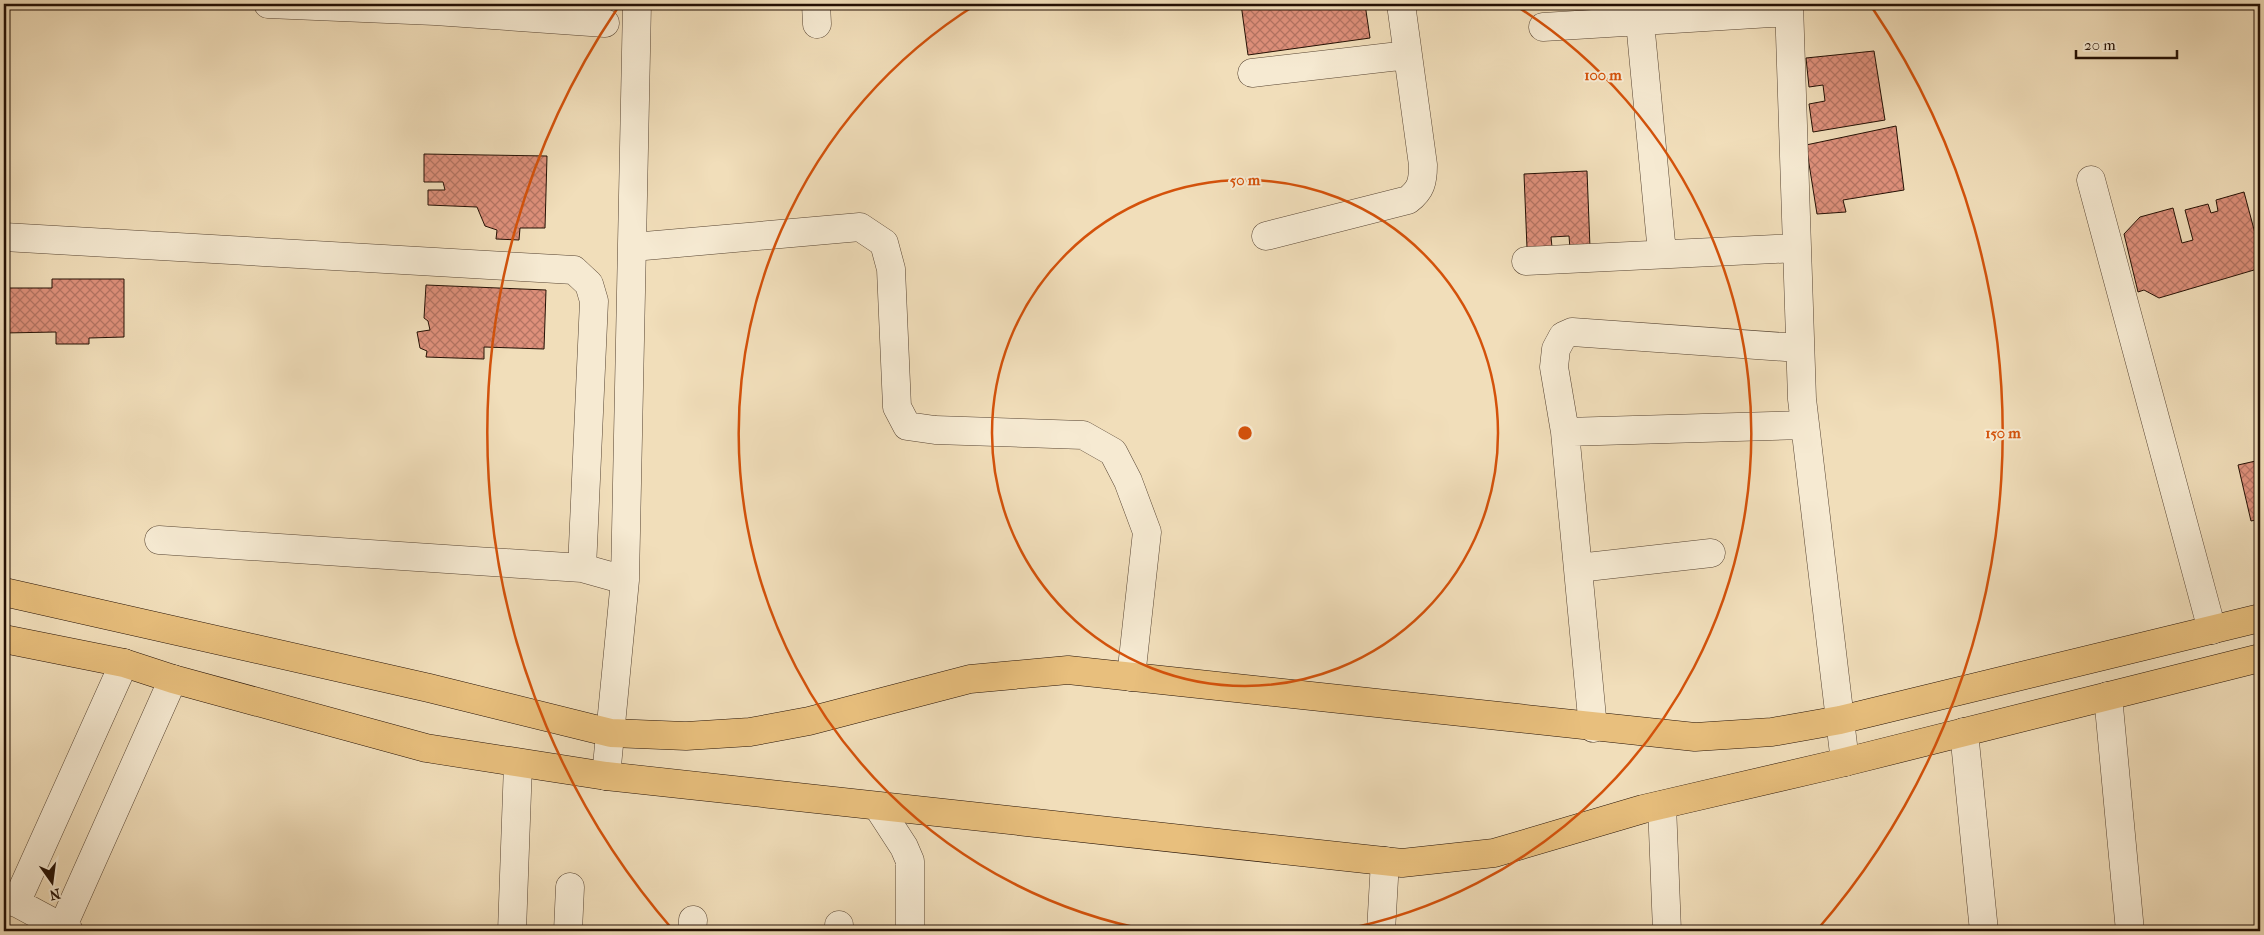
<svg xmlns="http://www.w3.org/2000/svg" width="2264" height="935" font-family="'IM FELL French Canon',serif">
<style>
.building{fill:url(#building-cross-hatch);stroke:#241004}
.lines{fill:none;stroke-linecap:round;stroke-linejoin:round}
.minor-casing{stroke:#574432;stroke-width:29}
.major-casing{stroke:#241004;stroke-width:29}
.minor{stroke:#f6ead2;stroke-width:28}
.major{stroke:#e8bf7d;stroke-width:28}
.ring{fill:none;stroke:#d4520b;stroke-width:2.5}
.centre{fill:#d4520b;stroke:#f6ead2;stroke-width:2.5}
.ring-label{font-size:15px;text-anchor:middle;font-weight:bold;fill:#d4520b;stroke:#f6ead2;stroke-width:4;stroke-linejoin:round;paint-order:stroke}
</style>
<defs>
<pattern id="building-cross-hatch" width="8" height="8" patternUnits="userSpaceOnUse" patternTransform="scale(1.25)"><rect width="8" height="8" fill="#de907b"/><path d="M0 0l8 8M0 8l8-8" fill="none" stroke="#b47463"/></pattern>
</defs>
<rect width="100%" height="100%" fill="#f1deba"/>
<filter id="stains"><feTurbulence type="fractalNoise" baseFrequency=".004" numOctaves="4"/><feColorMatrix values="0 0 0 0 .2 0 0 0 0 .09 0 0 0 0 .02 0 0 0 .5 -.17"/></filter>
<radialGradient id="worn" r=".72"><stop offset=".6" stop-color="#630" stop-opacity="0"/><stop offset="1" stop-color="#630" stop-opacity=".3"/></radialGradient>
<path class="building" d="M1241 4H1365L1370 38 1248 55Z
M1874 51 1885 120 1813 132 1809 104 1825 101 1823 85 1809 87 1806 58Z
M1896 126 1904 190 1843 200 1846 212 1817 214 1806 145Z
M424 154 547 156 545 228H520L519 240 496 239 497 230 485 226 477 207 428 205V190H445L443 182H424Z
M1587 171 1590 248 1570 249 1569 236 1551 237 1552 247 1527 248 1524 174Z
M2244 192 2260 252V263L2254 270 2159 298 2144 290 2138 292 2124 234 2140 217 2173 208 2182 243 2193 240 2185 210 2208 204 2211 213 2218 211 2216 200Z
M52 279H124V337L89 338V344H56V332L4 333V288H52Z
M426 285 546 290 544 349 484 347V359L426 357 427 351 420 348 417 332 430 330 428 321 424 318Z
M2260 460V519L2251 521 2238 465Z"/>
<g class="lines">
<g class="minor-casing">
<path id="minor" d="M268 4 435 11 605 23
M816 4 817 24
M1789 4 1802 399 1845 762
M1640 22 1662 253
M1543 27 1789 12
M1252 73 1408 55
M2091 180 2212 630
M1266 236 1408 200C1421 190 1423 182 1423 165L1401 4
M4 237 574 270 589 284 594 301 582 568
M633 247 860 227 884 243 891 269 897 407 907 426 935 430 1083 435 1113 452 1128 481 1147 532 1131 677
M1526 261 1797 248
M1565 432 1805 425
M159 540 582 568 625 580
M1578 568 1711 553
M2108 696 2130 931
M1593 728 1565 432 1554 367 1556 349 1563 336 1572 332 1799 348
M1964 732 1984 931
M606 776 625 580 637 4
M1662 805 1667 931
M878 807 904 847 910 861V931
M4 896 69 931
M16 903 124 663
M62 928 173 679
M512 931 518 764
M568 931 570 887
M692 931 693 920
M839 931V925
M1381 931 1385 861"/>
</g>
<g class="major-casing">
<path id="major" d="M4 592 429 688 611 733 686 736 750 732 809 721 970 679 1068 670 1695 737 1772 732 1840 720 2260 618
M4 639 124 663 173 679 426 748 606 776 1402 863 1494 853 1643 809 1845 762 2260 658"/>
</g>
<use href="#minor" class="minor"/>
<use href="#major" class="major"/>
</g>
<g class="ring">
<circle cx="1245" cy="433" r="253"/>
<path d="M1153 931A506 506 0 0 1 977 4M1513 4A506 506 0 0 1 1337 931"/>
<path d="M673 930A758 758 0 0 1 617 9M1873 9A758 758 0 0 1 1817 930"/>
</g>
<circle cx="1245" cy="433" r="8" class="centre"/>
<g class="ring-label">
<text x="1603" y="80">100 m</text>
<text x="1245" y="185">50 m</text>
<text x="2003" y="438">150 m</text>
</g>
<rect width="2264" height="935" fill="none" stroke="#f1deba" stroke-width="20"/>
<rect x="5" y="5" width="2254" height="925" fill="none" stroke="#241004" stroke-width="2.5"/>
<rect x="10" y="10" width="2244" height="915" fill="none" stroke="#241004"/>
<g transform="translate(52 882) rotate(166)" stroke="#f6ead2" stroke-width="4" paint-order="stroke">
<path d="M0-4L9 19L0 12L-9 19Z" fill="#241004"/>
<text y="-8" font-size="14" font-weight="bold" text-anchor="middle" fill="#241004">N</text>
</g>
<path d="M2076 50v8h101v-8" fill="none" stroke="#241004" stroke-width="2.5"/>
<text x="2084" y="50" font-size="15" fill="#241004" stroke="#f6ead2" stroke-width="4" paint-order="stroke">20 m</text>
<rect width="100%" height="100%" filter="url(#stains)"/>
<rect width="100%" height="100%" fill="url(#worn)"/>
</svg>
